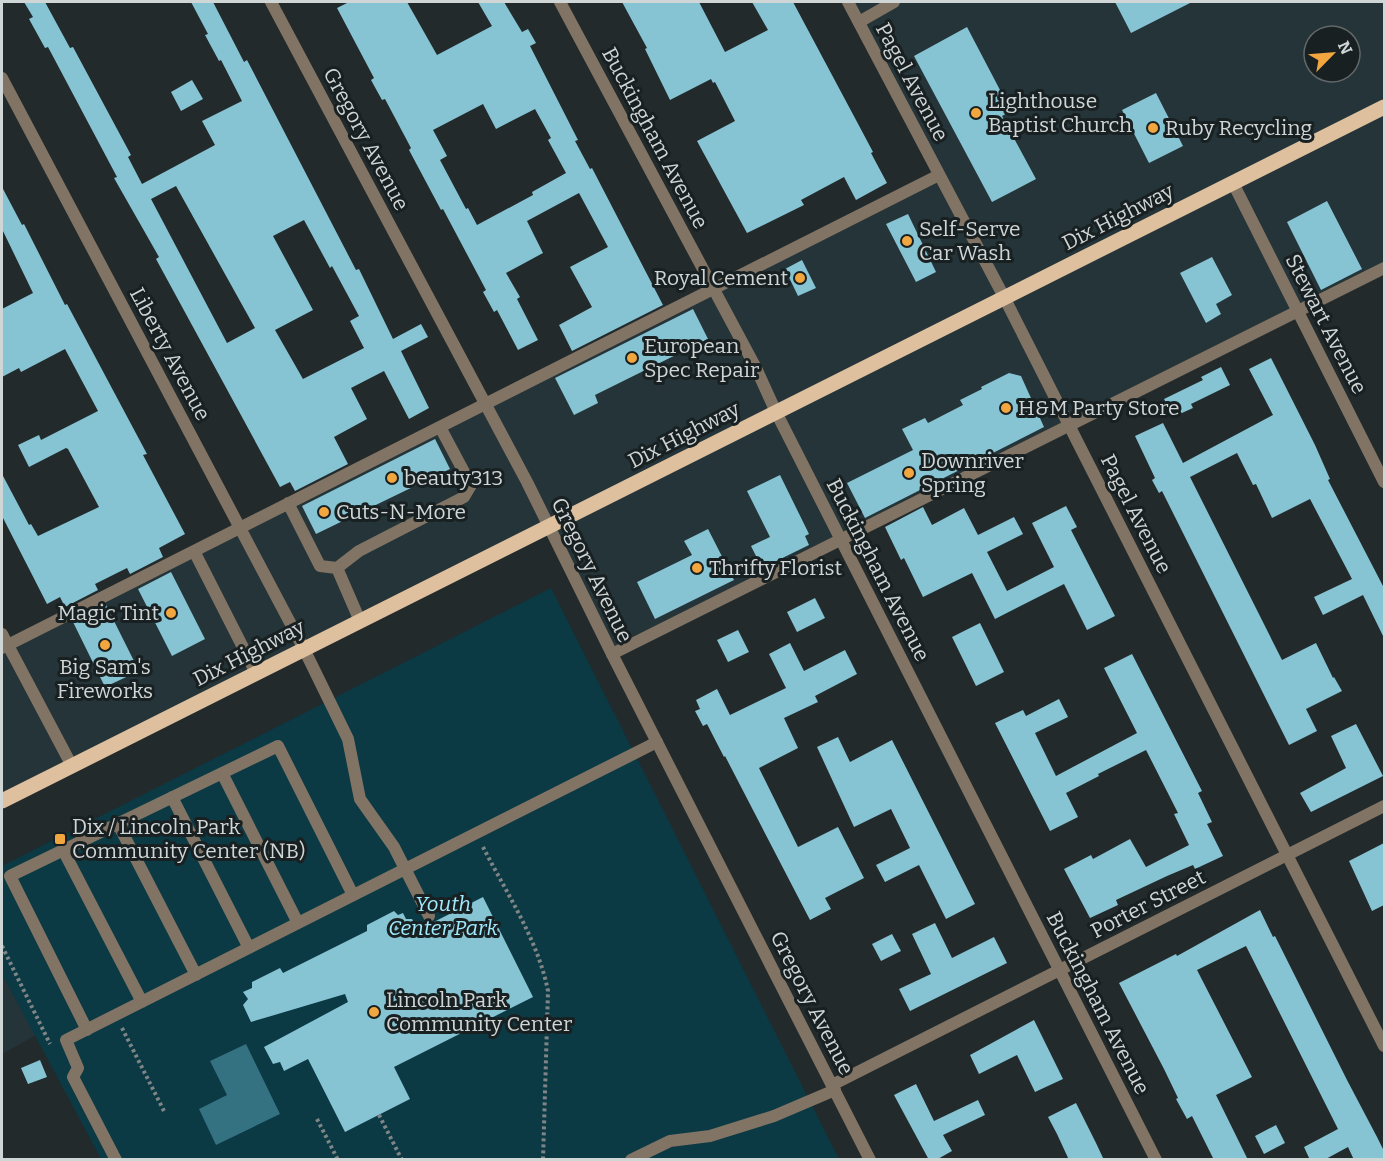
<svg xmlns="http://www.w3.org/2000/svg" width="1386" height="1161" font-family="Bitter,serif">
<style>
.built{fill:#243438;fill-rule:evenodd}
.green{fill:#0b3944}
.water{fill:#347281}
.building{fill:#86c4d4;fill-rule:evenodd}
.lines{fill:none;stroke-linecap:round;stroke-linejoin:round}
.path{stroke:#7e8586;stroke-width:4;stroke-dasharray:3 3;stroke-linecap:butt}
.lane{stroke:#827464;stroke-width:12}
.street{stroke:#827464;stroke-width:12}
.primary{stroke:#dec09e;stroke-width:15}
.poi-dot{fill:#f1a640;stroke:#182022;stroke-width:2}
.labels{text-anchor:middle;stroke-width:6;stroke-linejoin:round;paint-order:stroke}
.street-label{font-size:21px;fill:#d0d5d6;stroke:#182022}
.poi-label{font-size:21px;fill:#d0d5d6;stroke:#182022;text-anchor:start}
.park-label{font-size:21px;font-style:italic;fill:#a0ebfe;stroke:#182022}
</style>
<rect width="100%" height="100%" fill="#222a2c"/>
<path class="built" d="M848 2H1384V268L612 654 548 527 2 801V648L939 175ZM1314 36H1350V72H1314Z
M2 974 36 1035 2 1054Z"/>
<path class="green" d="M551 588 839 1159H101L2 974V866Z"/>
<path class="water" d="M246 1044 280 1114 216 1145 199 1109 227 1095 210 1061Z"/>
<path class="building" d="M24 2H45L70 48 73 47 131 155 128 157 142 184 215 145 202 121 242 101 221 60 219 61 205 35 208 34 191 2H213L244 62 247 60 356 270 359 269 393 339 421 324 428 337 401 351 429 408 409 419 384 371 351 388 367 419 334 437 348 464 295 491 290 482 280 487 156 259 159 257 114 178 117 177 48 47 45 48 29 19 33 17ZM176 186 255 328 227 343 151 199ZM304 220 330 268 332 266 359 316 350 321 364 348 303 379 275 330 313 310 273 236Z
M349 2H407L437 55 492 26 478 2H504L522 32 528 29 536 43 530 46 578 140 575 141 590 169 592 168 663 305 572 351 559 325 592 307 570 267 608 247 579 193 527 221 543 253 506 273 520 297 517 299 538 340 518 350 497 310 494 312 483 292 486 290 443 209 441 210 409 150 411 148 385 99 382 100 371 80 374 78 337 8ZM483 104 496 129 535 109 551 138 548 140 566 173 532 192 533 195 477 225 468 208 466 209 440 160 447 156 433 130Z
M622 2H699L725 52 768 30 752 2H793L856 120 873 152 871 153 887 183 856 200 844 177 801 200 804 205 747 233 697 141 735 121 715 82 713 83 711 79 670 100 645 49 647 48Z
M1115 2H1192L1131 33Z
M967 27 1011 111 1002 116 1036 179 992 202 914 56Z
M192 80 203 99 181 111 171 92Z
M1156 93 1183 146 1149 163 1122 110Z
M2 187 22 225 24 224 65 305 67 304 147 454 143 455 185 534 159 548 163 557 130 574 127 568 95 584 98 590 65 607 60 597 47 604 2 516V474L29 525 31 524 38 536 99 507 68 449 66 448 29 467 18 445 39 435 41 440 98 411 65 349 21 372 19 368 2 377V309L33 293 2 229Z
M1327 201 1362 269 1321 290 1287 222Z
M908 214 936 272 916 282 886 224Z
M1212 257 1232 295 1216 304 1221 314 1206 323 1180 273Z
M802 260 816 288 798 296 785 269Z
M693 309 708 339 595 395 598 403 574 415 555 378Z
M1271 358 1315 445 1330 479 1328 480 1384 588V638L1363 595 1323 615 1314 597 1352 579 1310 499 1272 518 1256 484 1253 485 1237 453 1190 477 1282 660 1316 643 1333 678 1334 677 1342 691 1306 709 1317 731 1289 745 1162 491 1159 493 1152 480 1155 478 1135 436 1163 423 1183 463 1273 415 1249 369Z
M1221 367 1230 385 1191 404 1193 408 1173 417 1164 399 1203 380 1201 377Z
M1009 373 1021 376 1044 427 865 518 847 483 913 450 902 429 925 418 928 423 963 405 960 400 982 389 981 387Z
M435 439 450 469 316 534 302 506Z
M780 475 809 534 805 536 809 545 762 568 751 546 770 537 747 491Z
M1066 506 1077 527 1071 530 1115 616 1087 630 1064 584 995 619 972 573 923 597 904 558 901 560 885 527 923 507 932 525 964 508 978 535 1014 517 1023 534 987 552 1007 591 1054 567 1032 523Z
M708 529 734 580 655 619 637 582 692 555 684 541Z
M171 572 205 639 172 656 138 589Z
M815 598 825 618 797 632 787 612Z
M106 605 139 671 105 687 73 622Z
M980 623 1004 672 976 686 952 637Z
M738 630 749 652 728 662 717 640Z
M790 643 804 671 845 650 857 674 815 696 818 702 784 718 798 748 759 768 798 847 838 827 864 878 825 898 831 909 810 920 725 756 724 757 707 724 703 726 695 711 700 709 696 700 717 689 730 715 786 688 769 654Z
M1132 654 1202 791 1198 793 1212 822 1207 824 1223 856 1195 869 1193 865 1167 876 1116 900 1118 905 1090 918 1064 869 1091 855 1093 859 1130 839 1146 867 1189 845 1174 814 1178 813 1146 750 1098 774 1099 776 1066 793 1078 817 1050 831 995 723 1023 710 1026 716 1059 699 1068 717 1035 733 1056 776 1137 733 1104 668Z
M1356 724 1383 776 1311 812 1300 793 1346 768 1331 736Z
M838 737 850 762 892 740 975 904 946 919 919 865 885 882 876 865 910 848 891 809 854 827 817 747Z
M1384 843V905L1372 911 1349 861Z
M483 897 533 997 394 1067 410 1099 345 1132 308 1059 284 1071 280 1062 273 1064 264 1047 348 1002 345 994 251 1022 243 1005 248 999 243 992 252 988V982L280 968 283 973 367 931V925L394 911 398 915 403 913 406 919H412L418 930Z
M1260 910 1273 937 1275 936 1347 1080 1377 1137 1384 1151V1160H1354L1348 1147 1324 1160H1310L1304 1147 1338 1129 1246 946 1197 970 1252 1077 1216 1095 1248 1160H1214L1192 1116 1187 1119 1176 1099 1178 1098 1164 1069 1119 983 1176 954 1177 956Z
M935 923 952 958 994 937 1007 963 910 1011 899 989 931 974 912 934Z
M892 934 901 951 881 961 872 944Z
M1034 1020 1063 1079 1035 1092 1017 1055 979 1074 970 1055Z
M40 1060 47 1077 28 1084 21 1068Z
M916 1084 934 1121 978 1100 985 1115 943 1135 952 1151 936 1160H929L894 1095Z
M1076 1103 1096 1143 1104 1160H1069L1057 1134 1048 1117Z
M1276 1125 1285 1143 1264 1154 1255 1136Z"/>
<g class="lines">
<path class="path" d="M483 847C507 894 538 940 548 991L543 1160
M2 946 50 1044
M122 1028 165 1113
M379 1115 402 1160
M317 1119 338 1160"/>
<path class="lane" d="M859 22 894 2
M288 503 320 566 337 568
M194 551 256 673
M360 621 337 568 359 551 464 497 471 485 440 427
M2 648 939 175
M304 649 348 739 360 799 394 847 429 916
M612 654 1384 268
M222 773 298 923
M172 797 249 948
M118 824 196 975
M63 850 142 1002
M87 1030 10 876 278 746 353 895
M116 1160 73 1077 78 1068 66 1040 657 742
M631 1160 670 1141 710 1136 774 1116 835 1090"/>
<path class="street" d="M271 2 527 482 612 654 870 1160
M560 2 756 368 776 412 1156 1160
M848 2 1004 297 1384 1046
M2 78 304 649
M1233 183 1384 482
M2 634 72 766
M832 1085 1384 806"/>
<path class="primary" d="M2 801 1384 107"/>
</g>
<g class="poi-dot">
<circle cx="976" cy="113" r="6"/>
<circle cx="1153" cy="128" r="6"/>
<circle cx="907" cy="241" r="6"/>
<circle cx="800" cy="278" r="6"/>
<circle cx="632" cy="358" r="6"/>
<circle cx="1006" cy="408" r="6"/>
<circle cx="909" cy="473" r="6"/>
<circle cx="392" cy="478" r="6"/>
<circle cx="324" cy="512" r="6"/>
<circle cx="697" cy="568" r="6"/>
<circle cx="171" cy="613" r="6"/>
<circle cx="105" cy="645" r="6"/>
<rect x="54" y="833" width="12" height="12" rx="3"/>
<circle cx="374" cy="1012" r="6"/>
</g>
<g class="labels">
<g class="street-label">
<text transform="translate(912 82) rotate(62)" y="7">Pagel Avenue</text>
<text transform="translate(655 138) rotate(62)" y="7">Buckingham Avenue</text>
<text transform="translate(366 139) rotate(62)" y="7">Gregory Avenue</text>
<text transform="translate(1118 217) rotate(-27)" y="7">Dix Highway</text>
<text transform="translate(1326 324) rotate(63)" y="7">Stewart Avenue</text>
<text transform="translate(170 354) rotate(62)" y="7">Liberty Avenue</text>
<text transform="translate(684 435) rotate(-27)" y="7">Dix Highway</text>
<text transform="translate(1136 514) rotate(63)" y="7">Pagel Avenue</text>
<text transform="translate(592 570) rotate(64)" y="7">Gregory Avenue</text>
<text transform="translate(878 570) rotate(63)" y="7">Buckingham Avenue</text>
<text transform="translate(249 653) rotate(-27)" y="7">Dix Highway</text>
<text transform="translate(1148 904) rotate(-27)" y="7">Porter Street</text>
<text transform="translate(812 1003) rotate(63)" y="7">Gregory Avenue</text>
<text transform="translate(1098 1003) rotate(63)" y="7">Buckingham Avenue</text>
</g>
<g class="poi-label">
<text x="988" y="108">Lighthouse<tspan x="988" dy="24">Baptist Church</tspan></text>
<text x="1165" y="135">Ruby Recycling</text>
<text x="919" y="236">Self-Serve<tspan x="919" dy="24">Car Wash</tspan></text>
<text x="788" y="285" text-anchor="end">Royal Cement</text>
<text x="644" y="353">European<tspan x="644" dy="24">Spec Repair</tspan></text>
<text x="1018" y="415">H&amp;M Party Store</text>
<text x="921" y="468">Downriver<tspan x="921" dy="24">Spring</tspan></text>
<text x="404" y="485">beauty313</text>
<text x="336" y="519">Cuts-N-More</text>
<text x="709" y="575">Thrifty Florist</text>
<text x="159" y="620" text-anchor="end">Magic Tint</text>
<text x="105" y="674" text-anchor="middle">Big Sam's<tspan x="105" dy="24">Fireworks</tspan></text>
<text x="72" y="834">Dix / Lincoln Park<tspan x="72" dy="24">Community Center (NB)</tspan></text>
<text x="386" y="1007">Lincoln Park<tspan x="386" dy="24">Community Center</tspan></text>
</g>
<g class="park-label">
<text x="443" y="911">Youth<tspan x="443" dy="24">Center Park</tspan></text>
</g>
</g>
<rect width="1386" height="1161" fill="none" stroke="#d0d5d6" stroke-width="6"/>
<g transform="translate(1332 54) rotate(65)"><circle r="28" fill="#182022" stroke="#62686a" stroke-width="1.5"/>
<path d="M0-4.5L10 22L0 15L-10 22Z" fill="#f1a640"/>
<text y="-9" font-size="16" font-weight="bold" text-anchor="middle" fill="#d0d5d6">N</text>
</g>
</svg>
